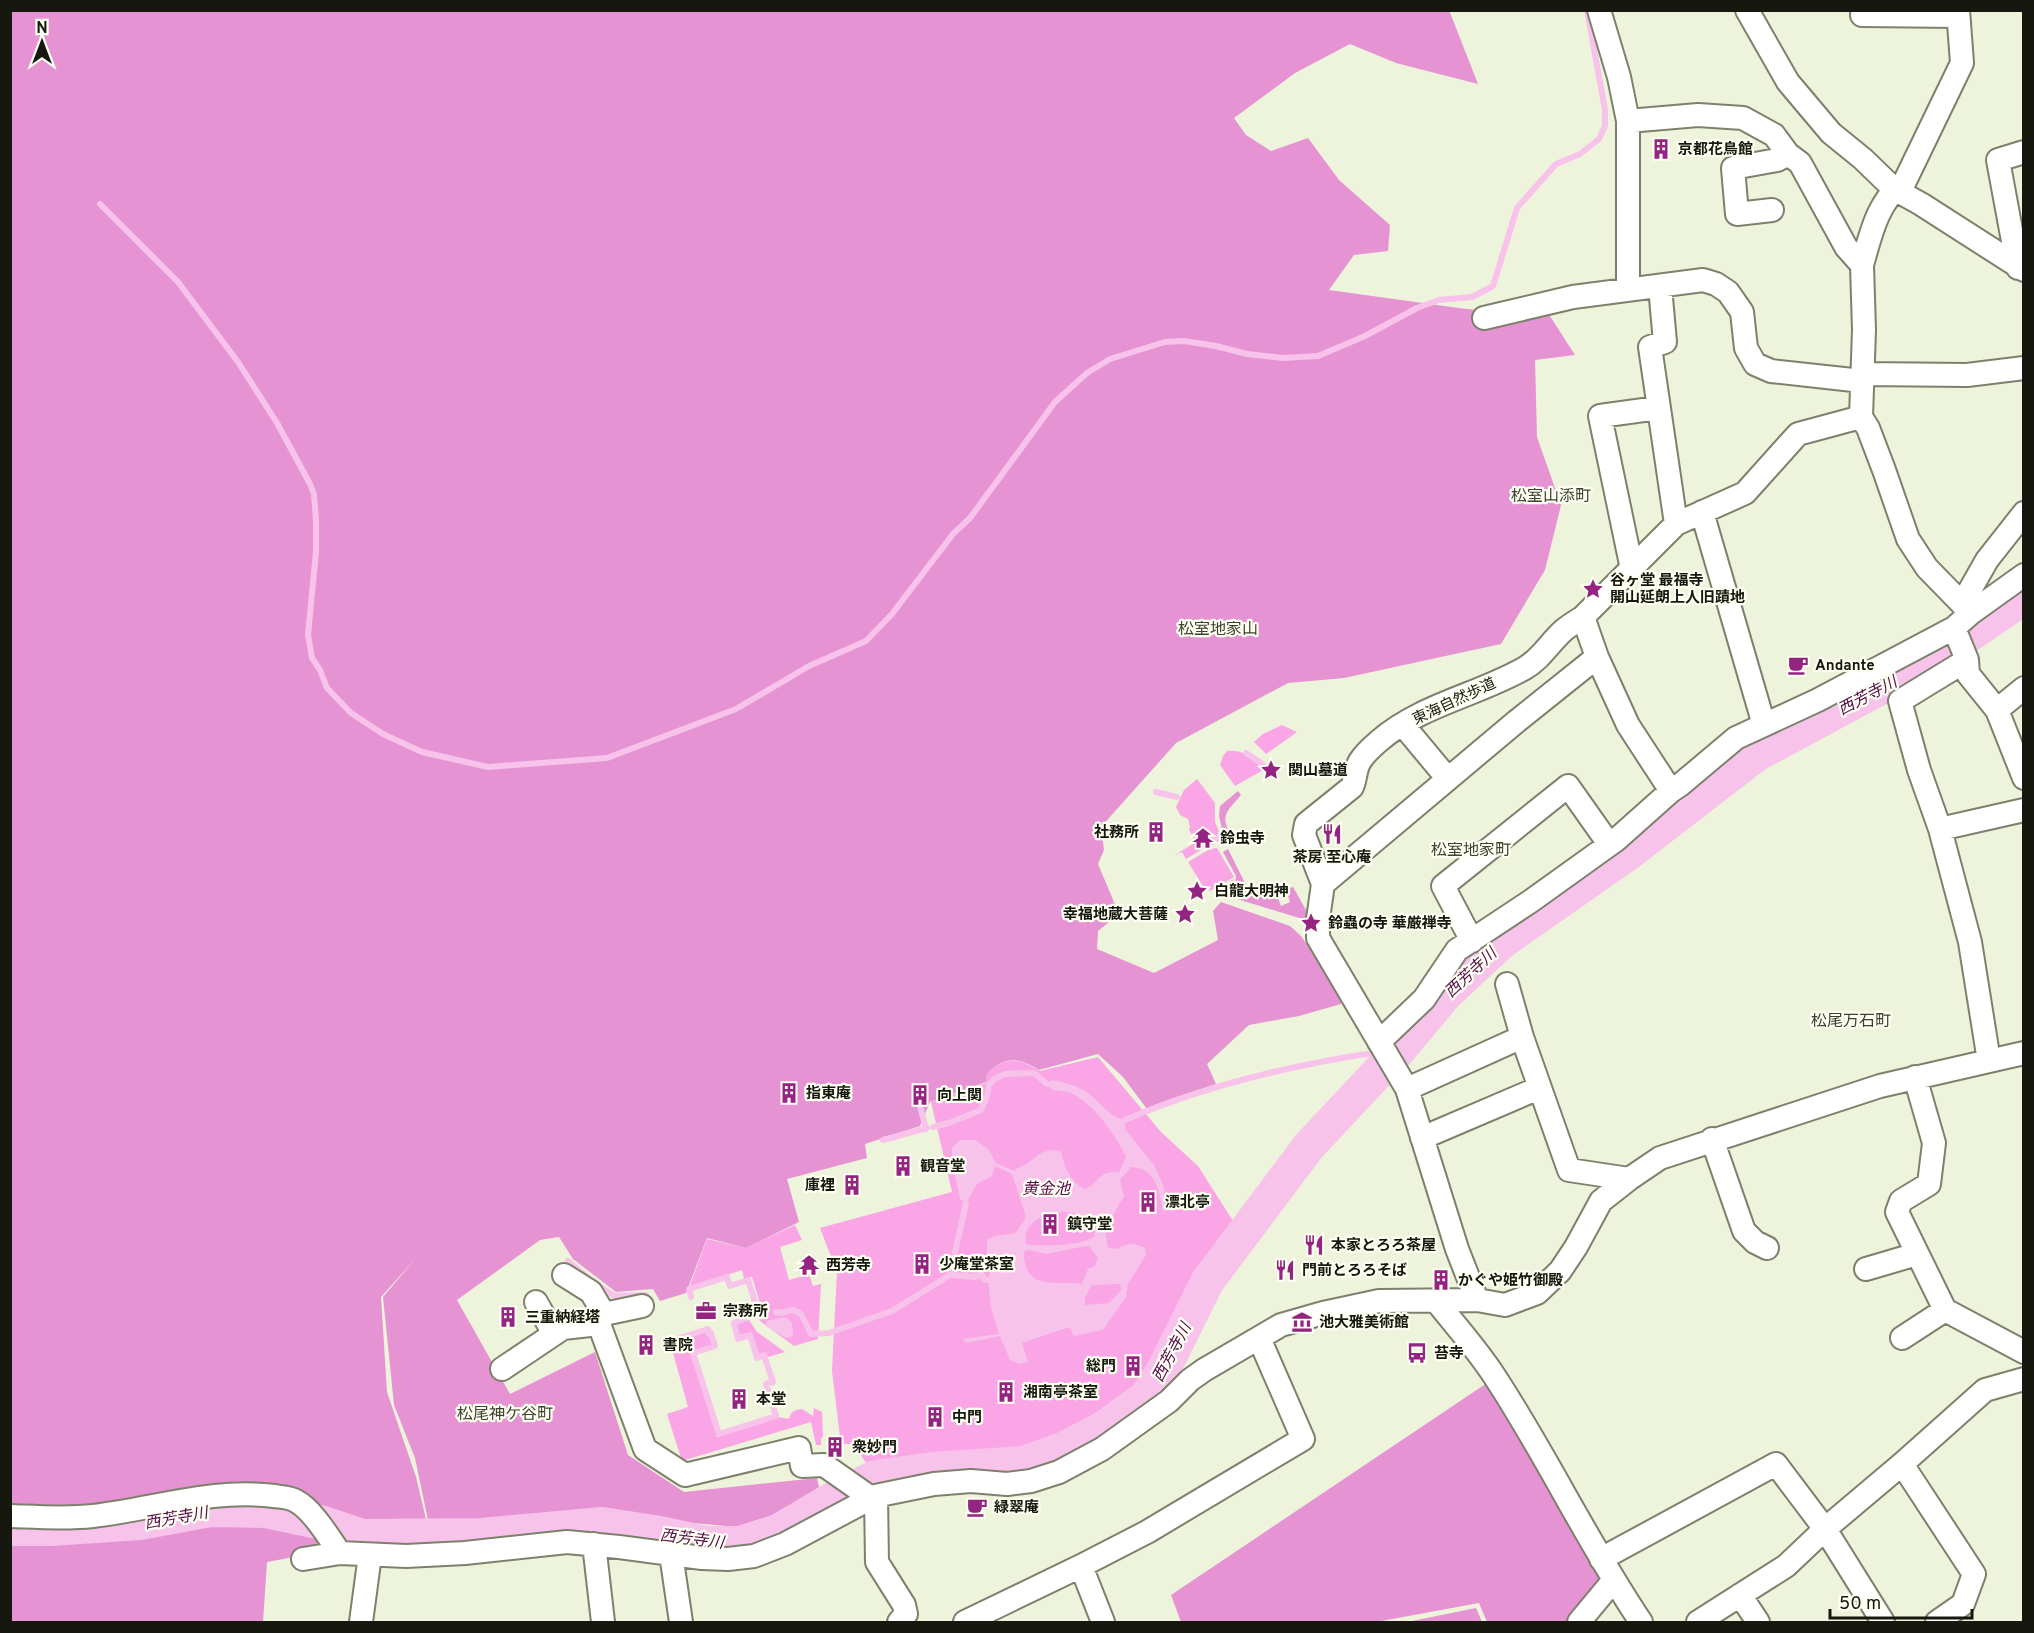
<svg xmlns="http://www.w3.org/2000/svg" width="2034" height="1633" font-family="Overpass,'Noto Sans JP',sans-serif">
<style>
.green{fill:#f9a5e6}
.forest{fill:#e693d4}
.water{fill:#f7c3ea;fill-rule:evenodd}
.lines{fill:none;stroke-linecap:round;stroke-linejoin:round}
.stream{stroke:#f7c3ea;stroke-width:6}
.river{stroke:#f7c3ea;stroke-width:34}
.minor-casing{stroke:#7d816b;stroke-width:26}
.minor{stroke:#fff;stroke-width:22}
.labels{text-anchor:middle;stroke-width:4.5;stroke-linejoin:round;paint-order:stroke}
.poi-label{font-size:15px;font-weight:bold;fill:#16170f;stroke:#fcfff1;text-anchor:start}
.street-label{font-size:15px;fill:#16170f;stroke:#fcfff1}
.neighbourhood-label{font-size:16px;fill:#3e412e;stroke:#fcfff1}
.water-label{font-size:16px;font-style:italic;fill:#560c4b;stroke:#fcfff1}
</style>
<rect width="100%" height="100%" fill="#eef3db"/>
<path class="green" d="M1282 725 1297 732 1266 754 1254 742 1263 734Z
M1227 751C1242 749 1255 758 1265 769L1235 786 1220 765 1223 756Z
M1197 779 1215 803V822L1220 834 1217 844 1209 845 1186 859 1182 852 1175 855 1196 842 1189 830 1190 827 1188 819 1180 815 1176 807 1184 790Z
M1217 848 1234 877 1210 891 1207 886 1204 888 1188 862 1210 849Z
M1098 1057 1161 1132 1198 1166 1235 1224 1195 1284 1159 1358 1140 1389 1033 1448 869 1467 853 1444H844L843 1437H840L832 1371 837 1272 820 1228 952 1192 931 1102 986 1083 987 1074C1005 1056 1019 1058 1040 1071Z
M795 1225 802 1240 780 1247 789 1280 809 1274 813 1286 821 1284 818 1339 794 1346 760 1321 757 1315 762 1310 752 1277 744 1279 742 1270 689 1288 707 1239 746 1248Z
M749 1320 757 1332 785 1352 768 1357 766 1353 759 1354 751 1332 739 1335 736 1324Z
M709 1330 714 1346 691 1353 717 1437 778 1417 789 1419C791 1411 795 1410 802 1409L813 1416 814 1408 822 1412 823 1437 821 1438V1445H816L811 1422 682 1461 667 1414 688 1407 670 1342Z"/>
<path class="forest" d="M1449 10 1478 84 1396 63 1350 44 1295 73 1234 118 1246 135 1271 151 1308 138 1339 180 1390 225 1388 251 1354 255 1329 290 1466 309 1548 313 1575 355 1535 360 1537 437 1561 505 1545 570 1501 644 1344 678 1288 683 1176 743 1101 827 1104 850 1098 864 1119 914 1098 931 1097 949 1154 973 1218 940 1213 911 1221 902 1290 926 1301 936 1343 995 1341 1004 1299 1016 1249 1025 1207 1064 1216 1084 1147 1109 1123 1077 1098 1054 1039 1070C1018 1057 1005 1056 987 1074L986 1082 930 1102 920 1126 865 1144 867 1158 787 1179 799 1222 746 1248 707 1238 686 1293 660 1301 653 1289 616 1292 573 1259 559 1237 540 1240 457 1300 510 1394 595 1352 628 1455 684 1492 817 1478 820 1492 780 1513 737 1527 603 1515 546 1518 430 1530 415 1458 394 1405 383 1297 416 1258 381 1297 387 1392 416 1477 429 1532 267 1562 263 1622H11V11Z
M1238 791 1241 795C1224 815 1220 815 1233 841L1222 846 1221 845 1225 842 1219 816 1220 806Z
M1228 849 1245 883 1251 890H1257L1261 882 1267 895 1276 893 1281 906 1290 902 1286 889 1293 887 1310 917 1309 921 1224 895 1219 888 1234 879 1233 885H1235L1236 876 1223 852Z
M1487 1383 1605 1585 1571 1622H1487L1479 1603 1376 1622H1181L1171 1595Z
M1476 1608 1482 1622H1407Z"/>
<path class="water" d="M1052 1080C1063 1082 1075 1085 1085 1091 1098 1099 1110 1118 1125 1120V1129L1154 1165 1164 1187V1215C1159 1194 1158 1168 1131 1167L1120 1180 1124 1196 1105 1229 1108 1248 1117 1249C1128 1242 1133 1243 1145 1248L1146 1255 1128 1284 1126 1297 1103 1330 1074 1336 1069 1327 1022 1343 1028 1362 1019 1364 1010 1360 1000 1336 967 1343 962 1339 999 1334 991 1308 988 1280 991 1268 987 1256V1240L995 1236 1016 1233 1026 1217 1012 1174 995 1166 992 1176 977 1184 966 1203 960 1199 952 1160V1148L960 1140H975L989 1150 996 1163 1014 1171C1018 1167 1023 1166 1028 1163 1039 1154 1045 1148 1061 1151 1064 1167 1070 1181 1084 1189 1100 1185 1094 1171 1119 1172L1126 1157C1116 1135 1093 1103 1071 1093 1066 1091 1058 1091 1052 1090L1047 1084ZM1058 1212C1073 1212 1083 1214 1094 1224L1095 1236C1083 1246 1041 1247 1026 1244 1023 1222 1040 1217 1058 1212ZM1086 1246 1090 1247 1098 1258 1095 1266 1088 1269 1082 1284C1055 1280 1024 1292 1024 1252L1028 1250 1047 1254ZM1119 1284 1122 1289 1109 1303 1085 1305V1297L1092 1285Z
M785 1317 792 1322 793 1336 786 1338 767 1327 766 1321Z"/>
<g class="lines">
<path class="stream" d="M100 204 178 282 238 362 277 423 310 484 314 494 316 520V552L308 635 312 658 320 670 327 688 351 713 383 734 422 752 488 767 607 758 736 709 809 666 866 641 892 614 953 534 970 518 1055 402 1087 373 1110 359 1165 342 1184 341 1216 346 1247 354 1283 358 1318 356 1365 336 1417 308 1439 300 1472 297 1493 286 1517 208 1556 164 1580 154 1599 139 1605 126V110L1587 10
M1246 753 1261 763 1270 773
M1156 792 1177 797
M1203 830 1211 837 1220 839
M925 1101 919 1102 926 1129
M1125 1120C1206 1085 1292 1065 1379 1052
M933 1127 949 1123 981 1110 987 1096 989 1085 994 1079 1005 1074 1034 1073 1047 1084
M883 1140 927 1128
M568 1261 588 1278
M950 1275 966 1203
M596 1284 614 1296 646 1295
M776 1312 780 1313 793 1310 801 1314 811 1334 829 1333 892 1311 950 1275 975 1277 982 1275 985 1280H988
M676 1339 708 1329 709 1334 711 1333 715 1346 693 1353 719 1434 776 1416 766 1384 773 1382 764 1355 757 1358 750 1335 738 1339 734 1323 744 1319 742 1313 757 1308 748 1280 730 1286 727 1277 689 1289 691 1297"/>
<path class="river" d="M10 1529H51L140 1523 210 1510 266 1511 323 1523 362 1536 481 1535 602 1524 654 1532 707 1543H740L778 1531 832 1499 875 1477 932 1469 1024 1463 1065 1448 1103 1428 1146 1397 1165 1367 1207 1282 1309 1146 1400 1049 1446 994 1502 942 1629 853 1756 755 1936 658 2024 598"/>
<g class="minor-casing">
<path id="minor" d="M1599 10 1619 77 1628 121V290
M1747 10 1788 82 1831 133 1863 159 1894 189 1921 204 2024 270
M1862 15 1958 16
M1628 121 1698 115 1743 118 1774 135 1788 154 1800 163 1846 247 1862 265 1864 330 1861 417 1868 428 1884 470 1908 539 1927 568 1971 613
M1772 210 1737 214 1733 168 1777 160 1788 154
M1862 265C1870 237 1878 199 1904 183L1962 63 1958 10
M2018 268 1998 160 2024 152
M1660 287 1665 342 1650 347 1676 524
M1484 318 1573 297 1703 280 1716 284 1728 292 1742 312 1746 348 1755 364 1771 371 1862 381
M1863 374 1967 375 2024 368
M1702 512 1764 725
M1632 569 1600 416 1658 408
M1962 604 1987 560 2024 513
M1954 628 1967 660 1968 674 1997 710 2024 778
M1967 660 1900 701 1919 770 1940 829 1970 942 1989 1061
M1997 710 2024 688
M1403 725 1448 779
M1671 791 1628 725 1597 657 1583 617 1676 524 1745 493 1798 434 1861 417
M1940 829 2024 810
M1323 884 1304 835 1306 824 1352 787C1356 778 1355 769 1360 761 1365 753 1372 747 1379 741 1420 705 1478 695 1525 668 1541 659 1551 641 1564 630 1570 625 1577 621 1583 617
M1472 941 1443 886 1568 786 1609 844
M1507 984 1522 1037 1569 1170 1629 1179
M1379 1042 1424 999 1457 950 1531 901 1616 840 1671 791 1680 785 1736 738 1818 700 1954 628 1971 613 2024 575
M1915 1077 1934 1143 1929 1184 1901 1201 1897 1212 1945 1310 2024 1352
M1407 1089 1522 1037
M1422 1138 1539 1088
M1712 1139 1744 1231 1755 1242 1767 1248
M1866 1269 1917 1254
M564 1275 591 1292 604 1314
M1477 1300 1457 1249 1407 1089 1318 938V919L1323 884 1517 721 1597 657
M1436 1301C1455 1325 1476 1348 1493 1374 1546 1454 1587 1542 1641 1622
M536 1302 554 1334
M599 1324 604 1314 642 1306
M1902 1338 1945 1310
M502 1369 563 1328 599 1324 645 1449 685 1475 799 1448 802 1466 824 1465 871 1498
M1902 1464 1974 1574 1963 1604 1937 1622
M876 1496 877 1562 904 1605 906 1614 899 1622
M10 1516C38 1517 66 1519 93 1516 154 1509 212 1488 274 1496 281 1497 290 1497 296 1501 313 1510 329 1538 340 1553
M594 1544 603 1622
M671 1554 681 1622
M303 1559 340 1553 406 1556 465 1553 567 1542 619 1547 702 1558 728 1559 754 1556 785 1544 875 1496 934 1484 971 1481 1007 1484 1031 1481 1059 1472 1102 1449 1169 1401 1190 1380 1204 1370 1281 1325 1323 1313 1379 1301 1477 1300 1505 1305 1537 1293 1560 1271 1576 1247 1601 1201 1629 1179 1660 1158 1880 1086 2024 1053
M1601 1559 1776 1464 1825 1529 1883 1622
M1081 1566 1147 1532 1303 1439 1259 1338
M1740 1595 1758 1622
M361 1622 370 1555
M965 1622 1081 1566 1103 1622
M1579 1622 1613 1581
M1698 1622 1786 1566 1825 1529 1902 1464 1985 1390 2024 1379"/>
</g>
<use href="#minor" class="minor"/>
</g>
<defs>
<g id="building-bare" transform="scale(1.62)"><path d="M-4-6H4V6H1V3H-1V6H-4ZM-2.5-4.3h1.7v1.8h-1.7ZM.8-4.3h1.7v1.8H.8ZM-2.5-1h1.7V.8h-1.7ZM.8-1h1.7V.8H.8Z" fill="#942382" stroke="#fcfff1" stroke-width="2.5" paint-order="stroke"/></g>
<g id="sight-bare" transform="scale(1.62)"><path d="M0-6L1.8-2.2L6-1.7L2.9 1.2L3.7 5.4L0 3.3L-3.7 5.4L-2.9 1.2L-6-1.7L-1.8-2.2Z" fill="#942382" stroke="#fcfff1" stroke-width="2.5" paint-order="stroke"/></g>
<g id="cafe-bare" transform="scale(1.62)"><path d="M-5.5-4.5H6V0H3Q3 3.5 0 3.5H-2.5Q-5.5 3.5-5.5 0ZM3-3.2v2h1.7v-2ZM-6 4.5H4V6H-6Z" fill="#942382" stroke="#fcfff1" stroke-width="2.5" paint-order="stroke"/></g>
<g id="restaurant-bare" transform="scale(1.62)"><path d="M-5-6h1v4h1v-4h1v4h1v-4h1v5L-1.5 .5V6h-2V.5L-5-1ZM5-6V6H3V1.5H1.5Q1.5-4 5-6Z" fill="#942382" stroke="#fcfff1" stroke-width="2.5" paint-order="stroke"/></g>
<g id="temple-bare" transform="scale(1.62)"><path d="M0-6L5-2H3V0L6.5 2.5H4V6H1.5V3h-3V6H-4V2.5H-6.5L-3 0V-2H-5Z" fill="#942382" stroke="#fcfff1" stroke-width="2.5" paint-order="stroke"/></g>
<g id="office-bare" transform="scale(1.62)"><path d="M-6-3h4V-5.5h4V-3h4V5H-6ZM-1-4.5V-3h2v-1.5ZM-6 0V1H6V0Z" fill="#942382" stroke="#fcfff1" stroke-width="2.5" paint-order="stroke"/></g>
<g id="museum-bare" transform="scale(1.62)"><path d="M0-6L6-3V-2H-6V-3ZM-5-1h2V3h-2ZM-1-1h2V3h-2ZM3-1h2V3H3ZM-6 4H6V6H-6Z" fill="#942382" stroke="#fcfff1" stroke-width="2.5" paint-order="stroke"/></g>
<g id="bus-bare" transform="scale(1.62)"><path d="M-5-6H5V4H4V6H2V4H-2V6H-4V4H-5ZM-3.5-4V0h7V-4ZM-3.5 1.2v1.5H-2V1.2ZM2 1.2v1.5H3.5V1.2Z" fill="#942382" stroke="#fcfff1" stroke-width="2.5" paint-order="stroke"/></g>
</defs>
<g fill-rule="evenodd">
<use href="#building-bare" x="1661" y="149"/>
<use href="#sight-bare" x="1593" y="589"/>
<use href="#cafe-bare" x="1798" y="665"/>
<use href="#sight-bare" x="1271" y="770"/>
<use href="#building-bare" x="1156" y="832"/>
<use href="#restaurant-bare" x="1332" y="834"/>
<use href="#temple-bare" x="1203" y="838"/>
<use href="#sight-bare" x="1197" y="891"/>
<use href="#sight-bare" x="1185" y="914"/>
<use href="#sight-bare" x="1311" y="923"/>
<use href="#building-bare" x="789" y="1093"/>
<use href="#building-bare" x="920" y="1095"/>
<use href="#building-bare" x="903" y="1166"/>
<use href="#building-bare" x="852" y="1185"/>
<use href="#building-bare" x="1148" y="1202"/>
<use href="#building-bare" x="1050" y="1224"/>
<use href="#restaurant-bare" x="1314" y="1245"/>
<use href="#building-bare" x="922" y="1264"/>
<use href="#temple-bare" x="809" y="1265"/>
<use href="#restaurant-bare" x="1285" y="1270"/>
<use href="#building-bare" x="1441" y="1280"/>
<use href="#office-bare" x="706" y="1311"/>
<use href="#building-bare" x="508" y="1317"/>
<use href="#museum-bare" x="1302" y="1322"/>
<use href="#building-bare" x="646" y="1345"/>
<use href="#bus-bare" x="1417" y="1353"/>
<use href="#building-bare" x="1133" y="1366"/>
<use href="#building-bare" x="1006" y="1392"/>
<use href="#building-bare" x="739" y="1399"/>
<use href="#building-bare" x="935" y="1417"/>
<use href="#building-bare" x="835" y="1447"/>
<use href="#cafe-bare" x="977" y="1507"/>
</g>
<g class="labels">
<g class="poi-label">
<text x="1678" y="154">京都花鳥館</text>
<text x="1610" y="585">谷ヶ堂 最福寺<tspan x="1610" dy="17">開山延朗上人旧蹟地</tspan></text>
<text x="1815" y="670">Andante</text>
<text x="1288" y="775">関山墓道</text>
<text x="1139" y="837" text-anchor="end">社務所</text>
<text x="1220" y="843">鈴虫寺</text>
<text x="1332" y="862" text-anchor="middle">茶房 至心庵</text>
<text x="1214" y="896">白龍大明神</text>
<text x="1168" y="919" text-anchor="end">幸福地蔵大菩薩</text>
<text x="1328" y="928">鈴蟲の寺 華厳禅寺</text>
<text x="806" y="1098">指東庵</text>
<text x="937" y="1100">向上関</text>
<text x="920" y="1171">観音堂</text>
<text x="835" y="1190" text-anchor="end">庫裡</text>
<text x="1165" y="1207">漂北亭</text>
<text x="1067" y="1229">鎮守堂</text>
<text x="1331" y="1250">本家とろろ茶屋</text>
<text x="939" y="1269">少庵堂茶室</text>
<text x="826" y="1270">西芳寺</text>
<text x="1302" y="1275">門前とろろそば</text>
<text x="1458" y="1285">かぐや姫竹御殿</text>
<text x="723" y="1316">宗務所</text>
<text x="525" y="1322">三重納経塔</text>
<text x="1319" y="1327">池大雅美術館</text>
<text x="663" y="1350">書院</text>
<text x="1434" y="1358">苔寺</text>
<text x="1116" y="1371" text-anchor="end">総門</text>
<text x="1023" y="1397">湘南亭茶室</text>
<text x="756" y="1404">本堂</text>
<text x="952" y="1422">中門</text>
<text x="852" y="1452">衆妙門</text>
<text x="994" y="1512">緑翠庵</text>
</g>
<g class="street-label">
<text transform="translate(1454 701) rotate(-25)" y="5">東海自然歩道</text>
</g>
<g class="neighbourhood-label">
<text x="1551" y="501">松室山添町</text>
<text x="1218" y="634">松室地家山</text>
<text x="1471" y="855">松室地家町</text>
<text x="1851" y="1026">松尾万石町</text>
<text x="505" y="1419">松尾神ケ谷町</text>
</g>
<g class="water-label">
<text transform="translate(1867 695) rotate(-28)" y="6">西芳寺川</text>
<text transform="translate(1470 972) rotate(-43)" y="6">西芳寺川</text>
<text x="1046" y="1194">黄金池</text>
<text transform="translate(1171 1352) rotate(-62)" y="6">西芳寺川</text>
<text transform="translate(176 1517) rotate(-10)" y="6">西芳寺川</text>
<text transform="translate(692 1538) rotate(7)" y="6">西芳寺川</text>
</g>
</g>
<rect width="2034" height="1633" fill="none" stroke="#16170f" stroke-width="24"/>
<g transform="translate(42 42)" stroke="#fcfff1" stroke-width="4.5" paint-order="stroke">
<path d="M0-4.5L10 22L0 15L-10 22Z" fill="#16170f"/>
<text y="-9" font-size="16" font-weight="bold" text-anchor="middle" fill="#16170f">N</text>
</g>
<path d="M1830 1609v9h142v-9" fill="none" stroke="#16170f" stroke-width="3"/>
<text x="1839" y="1609" font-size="18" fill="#16170f" stroke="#fcfff1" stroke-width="4.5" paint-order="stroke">50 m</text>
</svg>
